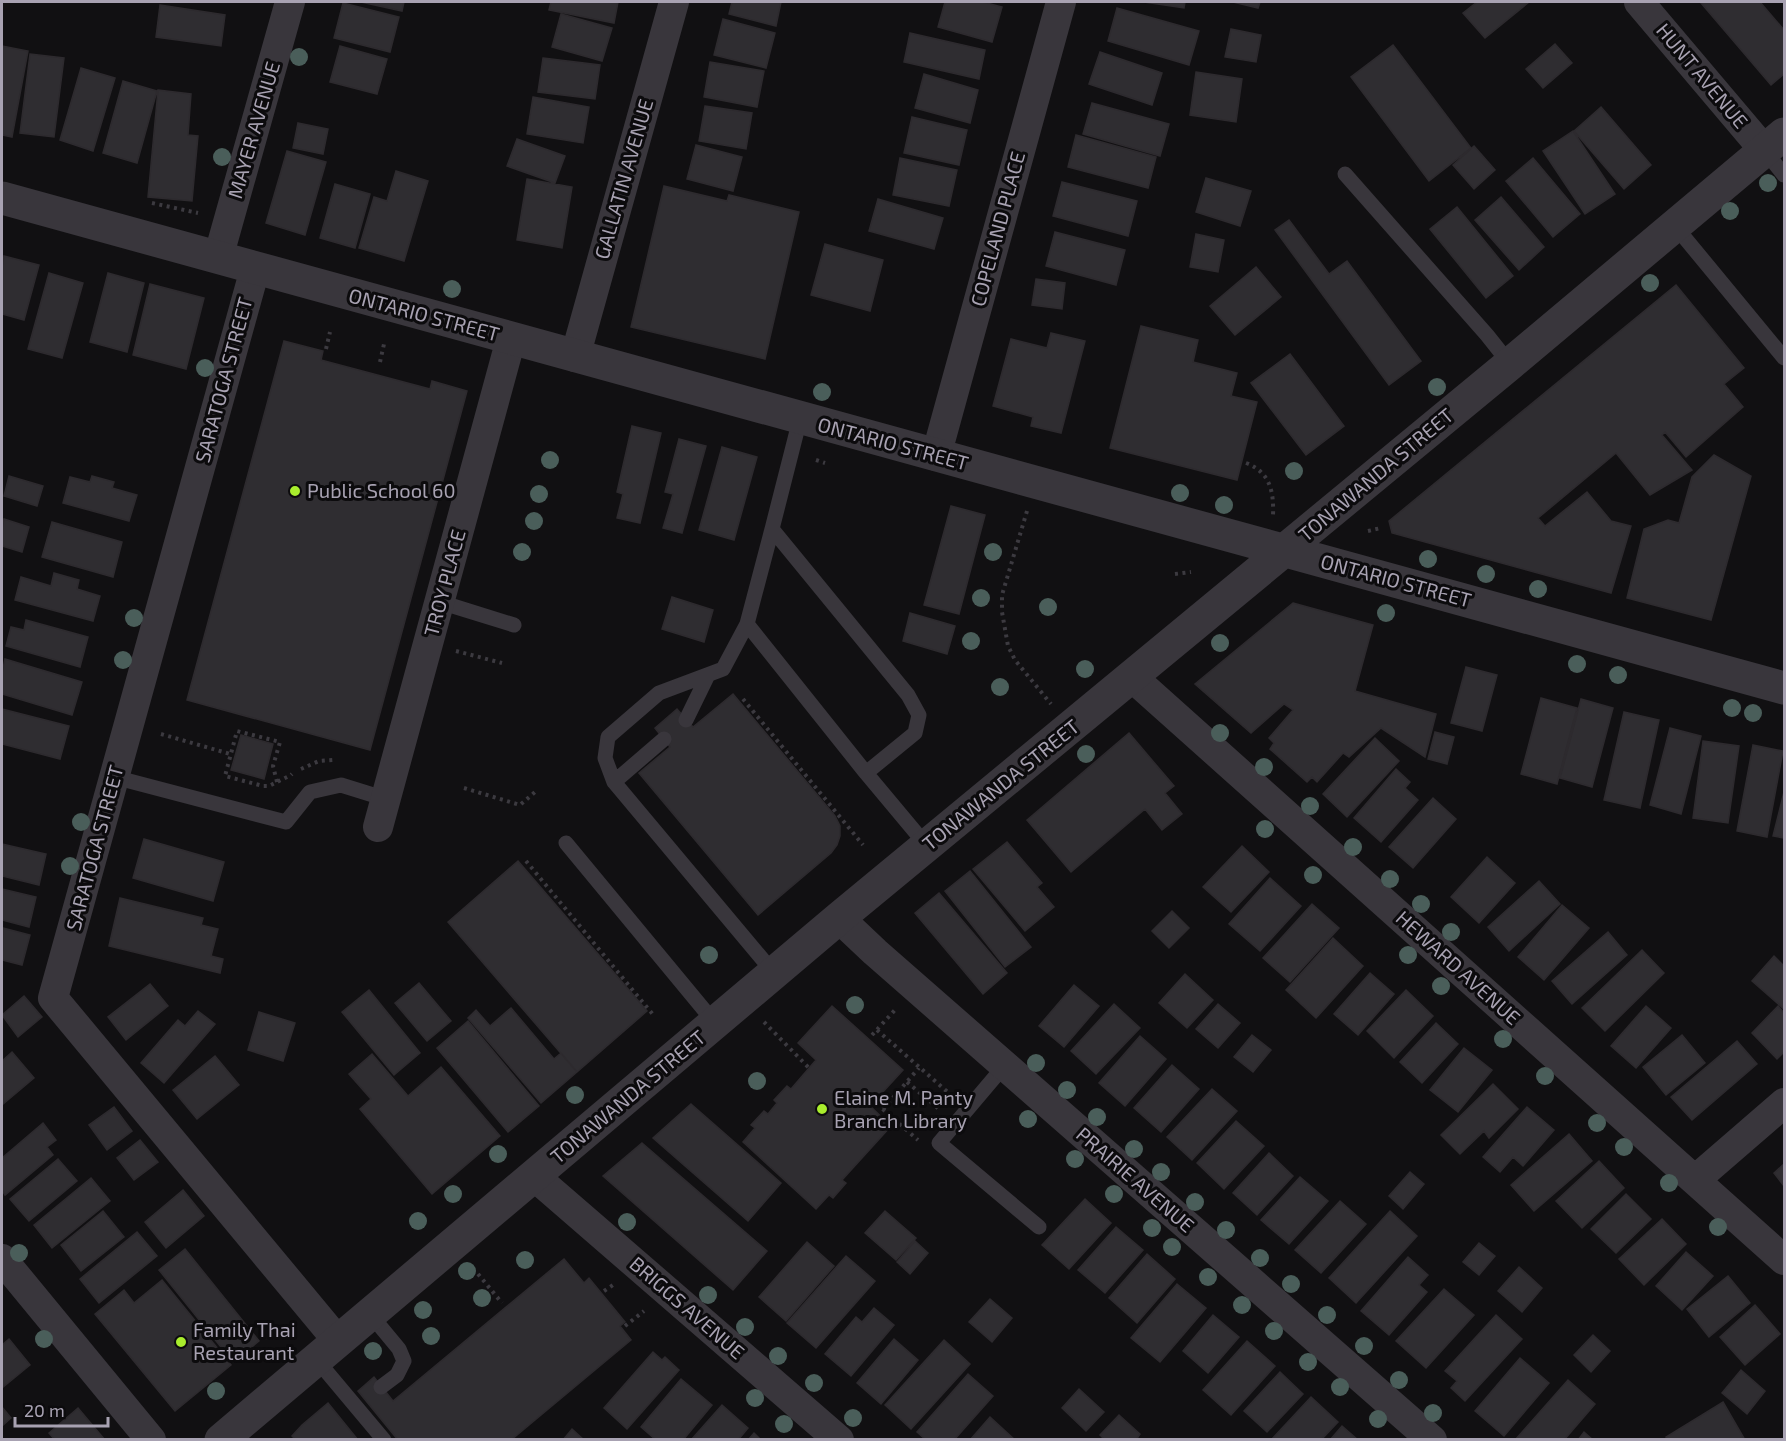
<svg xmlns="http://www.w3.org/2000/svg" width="1786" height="1441" font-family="'Exo 2',sans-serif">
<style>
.building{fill:#2f2d31;stroke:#2d2a2e;stroke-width:1.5}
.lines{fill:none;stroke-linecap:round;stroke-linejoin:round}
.path{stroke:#3c3a40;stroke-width:4;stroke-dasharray:3 4.5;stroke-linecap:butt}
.service{stroke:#39363c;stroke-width:15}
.minor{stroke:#39363c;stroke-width:30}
.tertiary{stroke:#39363c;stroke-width:33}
.tree{fill:#4a5e5a}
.poi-dot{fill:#a9ed2d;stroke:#0c0b0d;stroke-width:2}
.labels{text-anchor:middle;stroke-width:6;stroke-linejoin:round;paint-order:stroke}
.street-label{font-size:20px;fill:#a8a2b2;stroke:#0c0b0d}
.poi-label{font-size:20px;fill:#a8a2b2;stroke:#0c0b0d;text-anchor:start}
</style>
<rect width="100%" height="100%" fill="#111012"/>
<path class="building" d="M361 2H404L402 11Z
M551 2H618L614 23 549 10Z
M732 2H781L776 26 729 14Z
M945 2H983L1002 7 992 42 938 27Z
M1144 2H1185L1184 8Z
M1233 2H1260L1258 8Z
M1477 2H1529L1485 38 1463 13Z
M1703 2H1760L1784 30V74L1771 85 1701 3Z
M343 3 399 17 390 52 334 38Z
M160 5 225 15 221 46 156 37Z
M1117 8 1199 31 1189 65 1108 41Z
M561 14 612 28 602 61 552 47Z
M723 19 775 33 766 68 714 55Z
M1231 29 1261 35 1256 62 1225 57Z
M910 33 985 50 979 79 904 62Z
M1555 44 1572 63 1543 88 1526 69Z
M1393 45 1471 148 1429 181 1351 77Z
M2 46 28 51 12 137 2 135Z
M340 46 387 59 377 94 330 82Z
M1100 52 1162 73 1152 105 1089 84Z
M30 54 64 58 54 137 20 133Z
M543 58 600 65 595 99 538 92Z
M710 62 764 71 757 107 704 97Z
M81 68 115 78 93 151 60 140Z
M1196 72 1242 79 1236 122 1190 115Z
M924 74 978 90 970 123 915 108Z
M123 81 157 91 137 163 103 153Z
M158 90 191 94 188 135 198 136 192 201 148 197Z
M533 97 589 107 583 143 527 134Z
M1092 103 1169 124 1160 156 1083 134Z
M705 106 752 113 746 149 699 141Z
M1601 107 1651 165 1624 189 1574 131Z
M912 117 967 130 959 165 904 153Z
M298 123 328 129 323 154 293 148Z
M1573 131 1615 194 1585 214 1543 151Z
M1076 135 1156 157 1148 188 1068 167Z
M517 139 565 156 555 183 507 166Z
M696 145 742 157 733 191 687 179Z
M1474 146 1495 170 1474 189 1453 165Z
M287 151 326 162 305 235 266 223Z
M900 158 957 170 949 206 893 195Z
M1533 158 1580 214 1553 237 1506 181Z
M396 171 428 181 404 261 359 248 374 197 387 201Z
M1206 178 1251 191 1240 226 1196 212Z
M527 179 572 187 562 248 517 240Z
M1062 182 1137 201 1128 236 1053 216Z
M335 184 370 194 355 248 320 238Z
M664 186 727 201 729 195 799 212 765 359 631 327Z
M1501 197 1544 247 1519 270 1475 220Z
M878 199 943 218 934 249 869 231Z
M1457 207 1513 276 1486 298 1430 229Z
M1289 220 1329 274 1347 261 1421 361 1389 385 1275 230Z
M1055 232 1125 250 1116 285 1046 266Z
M1196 234 1224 240 1218 272 1190 267Z
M825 244 883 260 870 311 811 295Z
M4 256 39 265 24 320 2 314V266Z
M1256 267 1281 297 1235 335 1210 306Z
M49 273 83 283 62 358 28 349Z
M108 273 144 283 127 352 90 342Z
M1036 279 1065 283 1062 309 1032 305Z
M150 284 204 298 186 369 133 355Z
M1676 285 1744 368 1724 384 1743 407 1686 457 1665 432 1662 435 1692 470 1650 495 1616 453 1538 518 1545 526 1587 492 1611 521 1631 526 1611 593 1392 533 1389 521Z
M1141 326 1198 340 1193 362 1237 373 1231 396 1257 402 1237 480 1110 448Z
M1051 333 1085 341 1061 433 1031 426 1033 417 993 406 1011 339 1047 348Z
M284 341 323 351 321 360 430 389 432 381 467 391 370 750 187 700Z
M1290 354 1344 426 1306 455 1251 383Z
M632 426 661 433 640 523 617 518 623 494 617 492Z
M679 439 706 446 682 533 663 528 673 494 665 492Z
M722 447 757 457 734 540 699 530Z
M1714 455 1751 476 1711 620 1627 598 1644 529 1668 520 1679 523 1692 477Z
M9 476 43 486 37 506 4 496Z
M92 476 114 482 112 488 137 495 129 521 63 503 70 477 90 482Z
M951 506 985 515 959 614 924 605Z
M4 519 29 527 22 552 2 546V528Z
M52 522 122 542 113 577 42 557Z
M54 573 79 580 77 589 100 596 93 621 15 600 21 577 51 586Z
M672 597 713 610 704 642 662 629Z
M1293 603 1373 625 1355 691 1436 714 1425 757 1381 728 1349 757 1343 753 1317 782 1312 777 1307 782 1270 749 1274 743 1269 738 1293 710 1284 704 1251 733 1195 684Z
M910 613 955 626 947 654 903 641Z
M26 620 88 637 80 667 6 646 11 627 24 630Z
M5 659 82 682 72 715 2 694V673Z
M1466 667 1497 675 1482 731 1451 723Z
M733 694 835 816 840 826V836L837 845 831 853 758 915 639 773 670 747 655 728 677 709 693 727Z
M1541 698 1577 708 1557 784 1521 774Z
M1581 699 1613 708 1592 787 1560 778Z
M2 709 69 726 60 759 2 744Z
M1624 712 1659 720 1640 808 1604 800Z
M1670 728 1701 736 1681 814 1650 805Z
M1435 732 1454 737 1447 764 1428 759Z
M1129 733 1174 786 1165 793 1182 814 1162 830 1145 809 1071 872 1027 820Z
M241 735 273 744 264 779 231 770Z
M1375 738 1399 761 1347 817 1323 794Z
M1703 741 1739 746 1728 823 1693 818Z
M1753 745 1783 751 1767 837 1737 831Z
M1396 769 1410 782 1405 788 1418 800 1381 842 1354 818Z
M1784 792V838L1773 836Z
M1433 798 1456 819 1413 868 1389 847Z
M144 839 224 862 213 901 133 878Z
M1007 842 1042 883 1037 887 1054 907 1025 931 973 869Z
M2 844 46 854 39 885 2 876Z
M1242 846 1269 872 1231 912 1203 887Z
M1487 857 1515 883 1479 923 1451 897Z
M518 861 647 1011 577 1072 448 922Z
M970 871 1031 947 1005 967 945 891Z
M1270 878 1301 906 1260 951 1229 924Z
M1539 881 1560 904 1509 951 1488 927Z
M2 889 36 897 29 927 2 920Z
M939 893 1007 973 983 994 915 913Z
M120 898 203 918 201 925 218 929 211 956 223 959 220 973 109 946Z
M1312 904 1339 928 1290 982 1263 958Z
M1562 905 1589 928 1544 980 1518 957Z
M1172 911 1189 928 1169 948 1152 931Z
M3 928 30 935 22 965 2 960Z
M1608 932 1627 955 1572 1004 1552 981Z
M1333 938 1363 966 1316 1018 1286 990Z
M1642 950 1664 973 1605 1031 1582 1008Z
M1774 956 1784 966V1009L1752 981Z
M1370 973 1394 994 1358 1035 1334 1014Z
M1185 974 1213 1000 1187 1028 1159 1003Z
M419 983 451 1021 427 1041 395 1003Z
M150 984 168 1006 126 1040 108 1017Z
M1074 985 1099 1006 1064 1047 1039 1026Z
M369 990 420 1053 394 1075 342 1012Z
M1406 990 1433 1016 1394 1058 1367 1031Z
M24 996 42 1017 18 1037 2 1015Z
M1114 1004 1140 1028 1096 1074 1071 1051Z
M1218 1004 1240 1023 1218 1048 1196 1029Z
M832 1006 903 1070 870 1106 891 1126 842 1180 846 1183 833 1198 829 1195 816 1209 743 1142 755 1128 751 1125 764 1111 768 1114 777 1103 774 1100 787 1086 791 1089 816 1060 798 1043Z
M1646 1006 1671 1028 1636 1068 1611 1046Z
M1778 1006 1784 1013V1052L1777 1059 1752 1033Z
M511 1008 554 1059 561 1053 577 1072 541 1103 468 1018 476 1010 490 1026Z
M198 1011 215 1024 164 1083 141 1063 178 1020 185 1026Z
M259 1012 295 1023 283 1061 248 1050Z
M468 1021 539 1106 508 1132 437 1048Z
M1436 1023 1458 1044 1422 1083 1400 1062Z
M1252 1035 1271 1050 1253 1072 1234 1057Z
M1682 1035 1705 1063 1666 1095 1643 1067Z
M1140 1036 1166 1059 1125 1106 1099 1083Z
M1737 1041 1757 1064 1692 1120 1671 1097Z
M1464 1048 1492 1070 1458 1112 1430 1090Z
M12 1052 34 1078 2 1105V1061Z
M372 1054 408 1096 441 1067 500 1136 432 1194 360 1109 371 1099 349 1074Z
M215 1056 239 1085 197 1119 173 1090Z
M1172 1065 1199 1089 1161 1132 1134 1108Z
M1493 1084 1518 1109 1489 1138 1484 1131 1460 1154 1441 1135Z
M1212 1089 1237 1111 1192 1160 1167 1137Z
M691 1104 781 1183 748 1221 653 1138Z
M114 1107 132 1131 107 1150 89 1125Z
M1527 1107 1554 1130 1523 1166 1513 1157 1500 1172 1483 1157Z
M1236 1121 1264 1146 1224 1189 1197 1163Z
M43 1123 56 1140 47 1147 53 1155 5 1195 2 1190V1158Z
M1569 1134 1592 1161 1534 1211 1511 1185Z
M140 1140 158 1162 134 1180 117 1158Z
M642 1143 767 1251 733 1290 603 1176Z
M1269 1153 1293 1176 1257 1215 1233 1193Z
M58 1159 77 1181 29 1221 10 1199Z
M1599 1161 1624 1188 1582 1228 1556 1201Z
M1784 1164V1186L1774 1173Z
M1410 1172 1424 1184 1403 1209 1389 1196Z
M1300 1177 1328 1201 1289 1244 1261 1220Z
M91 1178 110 1201 52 1248 34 1225Z
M183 1190 204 1216 166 1248 145 1222Z
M1626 1194 1651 1219 1616 1253 1591 1229Z
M1085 1199 1111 1223 1069 1269 1042 1245Z
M1340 1201 1366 1224 1321 1273 1295 1250Z
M103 1211 124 1237 81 1271 61 1245Z
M885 1211 916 1238 896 1260 865 1233Z
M1390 1211 1417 1236 1356 1303 1329 1278Z
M1662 1219 1686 1244 1644 1285 1619 1259Z
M1116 1227 1143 1250 1105 1293 1078 1270Z
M137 1232 157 1256 99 1303 80 1279Z
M915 1241 928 1253 910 1274 897 1262Z
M807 1242 834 1266 786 1321 759 1297Z
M1479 1243 1495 1256 1479 1275 1463 1262Z
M185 1249 259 1341 233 1362 159 1270Z
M1686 1252 1713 1276 1682 1310 1656 1286Z
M1147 1254 1175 1279 1137 1323 1109 1298Z
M846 1256 875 1281 816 1348 787 1323Z
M1408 1257 1428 1275 1419 1285 1427 1292 1389 1335 1361 1311Z
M564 1259 584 1283 589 1278 625 1322 620 1326 631 1340 511 1440H398L358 1391 374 1377 393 1401Z
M1519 1267 1542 1288 1522 1312 1498 1291Z
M1728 1276 1750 1303 1709 1337 1687 1309Z
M162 1280 231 1365 175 1411 95 1314 124 1290 134 1303Z
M1177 1284 1206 1308 1160 1362 1131 1338Z
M1444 1289 1474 1315 1426 1368 1396 1341Z
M990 1299 1012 1318 992 1342 969 1322Z
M1755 1305 1780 1334 1745 1365 1720 1337Z
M874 1308 894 1325 851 1376 825 1354 856 1317 862 1322Z
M1213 1315 1239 1337 1208 1373 1183 1351Z
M1496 1315 1522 1339 1465 1401 1451 1388 1457 1381 1445 1371Z
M1593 1335 1610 1351 1591 1372 1574 1355Z
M9 1339 30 1365 2 1388V1345Z
M894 1339 918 1360 881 1404 857 1383Z
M944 1340 970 1364 911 1429 885 1405Z
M1247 1341 1275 1366 1231 1415 1203 1390Z
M653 1352 662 1360 665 1357 679 1370 627 1429 604 1408Z
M1520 1358 1549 1383 1504 1436 1475 1411Z
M1741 1370 1765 1391 1747 1414 1722 1393Z
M1280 1372 1303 1394 1267 1432 1244 1411Z
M968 1374 993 1396 954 1440H926L917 1432Z
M681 1379 712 1405 683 1440H656L641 1427Z
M1568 1380 1595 1404 1564 1440H1515Z
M1079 1389 1104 1412 1086 1431 1062 1408Z
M1311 1397 1338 1422 1321 1440H1271Z
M1723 1402 1745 1440H1667L1666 1437Z
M328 1403 358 1440H296L292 1436 302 1425Z
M722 1405 748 1428 738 1440H691Z
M2 1407 11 1418 2 1426Z
M78 1408 105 1440H55L49 1433Z
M1119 1415 1140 1434 1136 1440H1105L1100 1435Z
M990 1417 1015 1440H970Z
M1342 1426 1358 1440H1330Z
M572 1429 584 1440H563Z
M1584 1432 1593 1440H1578Z
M754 1433 761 1440H748Z"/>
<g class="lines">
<path class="path" d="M152 203 198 213
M326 349 330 332
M380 362 384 344
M816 460 825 463
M1246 463C1270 472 1274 491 1273 516
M1027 511 1002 595V612L1008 646 1015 660 1051 704
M1368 531 1381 528
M1175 574 1191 572
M456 651 502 663
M743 699 863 845
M161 734 230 754
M301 769 319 761 334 760
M277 782 273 766 280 742 237 731 225 776 263 786H269L291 775 292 774
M464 788 520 805 535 792
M526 861 655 1017
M764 1022 809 1068
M877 1030 951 1095
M872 1035 895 1010
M907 1082 939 1109
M877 1104 918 1140
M883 1109 919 1068
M478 1274 502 1303
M604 1291 613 1285
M625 1326 644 1311"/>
<path class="service" d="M1765 151 1784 175
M1345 174 1487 335 1510 364
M1675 226 1784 358
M800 419 772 529 908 695 919 715 915 733 866 773 927 846
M772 529 747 624 723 669 659 693 608 737 605 758 614 782 774 973
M440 602 514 625
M747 624 866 773
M686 720 708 675
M114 777 286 822 310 792 341 785 386 799
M614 782 664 739
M566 843 715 1023
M1005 1065 939 1143 1039 1227
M370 1314 399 1349 404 1361 397 1375 381 1387
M316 1359 384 1440"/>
<path class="minor" d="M1639 2 1765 151
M218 258 290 2
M255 269 53 998 338 1341
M575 357 674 2
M936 456 1061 2
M1132 677 1784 1260
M378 827 511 339
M839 918 875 952 1432 1440
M534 1176 839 1440
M1695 1180 1784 1103
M2 1259 151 1440"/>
<path class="tertiary" d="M2 198 1784 688
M221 1440 839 918 1510 364 1784 134"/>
</g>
<g class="tree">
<circle cx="299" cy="57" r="9"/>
<circle cx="222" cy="157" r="9"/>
<circle cx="1768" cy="183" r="9"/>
<circle cx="1730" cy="211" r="9"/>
<circle cx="1650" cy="283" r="9"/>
<circle cx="452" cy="289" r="9"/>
<circle cx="205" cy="368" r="9"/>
<circle cx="1437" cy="387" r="9"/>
<circle cx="822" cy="392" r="9"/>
<circle cx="550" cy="460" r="9"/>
<circle cx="1294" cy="471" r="9"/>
<circle cx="1180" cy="493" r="9"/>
<circle cx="539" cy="494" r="9"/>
<circle cx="1224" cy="505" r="9"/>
<circle cx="534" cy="521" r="9"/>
<circle cx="522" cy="552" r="9"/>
<circle cx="993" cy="552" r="9"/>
<circle cx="1428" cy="559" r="9"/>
<circle cx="1486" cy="574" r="9"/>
<circle cx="1538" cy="589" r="9"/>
<circle cx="981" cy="598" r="9"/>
<circle cx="1048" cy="607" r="9"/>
<circle cx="1386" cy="613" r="9"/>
<circle cx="134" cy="618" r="9"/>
<circle cx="971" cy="641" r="9"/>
<circle cx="1220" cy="643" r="9"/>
<circle cx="123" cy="660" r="9"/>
<circle cx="1577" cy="664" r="9"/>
<circle cx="1085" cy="669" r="9"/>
<circle cx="1618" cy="675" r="9"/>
<circle cx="1000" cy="687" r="9"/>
<circle cx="1732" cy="708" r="9"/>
<circle cx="1753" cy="713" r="9"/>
<circle cx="1220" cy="733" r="9"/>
<circle cx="1086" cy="754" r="9"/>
<circle cx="1264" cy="767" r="9"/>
<circle cx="1310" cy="806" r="9"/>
<circle cx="81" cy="822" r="9"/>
<circle cx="1265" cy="829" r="9"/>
<circle cx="1353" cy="847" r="9"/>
<circle cx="70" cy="866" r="9"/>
<circle cx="1313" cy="875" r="9"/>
<circle cx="1390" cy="879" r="9"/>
<circle cx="1421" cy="904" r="9"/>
<circle cx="1451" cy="932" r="9"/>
<circle cx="709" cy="955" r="9"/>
<circle cx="1408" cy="955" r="9"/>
<circle cx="1441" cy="986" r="9"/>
<circle cx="855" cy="1005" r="9"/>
<circle cx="1503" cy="1039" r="9"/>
<circle cx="1036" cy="1063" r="9"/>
<circle cx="1545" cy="1076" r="9"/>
<circle cx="757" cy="1081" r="9"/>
<circle cx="1067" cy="1090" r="9"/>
<circle cx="575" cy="1095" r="9"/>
<circle cx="1097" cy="1117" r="9"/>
<circle cx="1028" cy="1119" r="9"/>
<circle cx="1597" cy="1123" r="9"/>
<circle cx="1624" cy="1147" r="9"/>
<circle cx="1134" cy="1149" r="9"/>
<circle cx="498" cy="1154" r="9"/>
<circle cx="1075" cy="1159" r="9"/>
<circle cx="1161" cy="1172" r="9"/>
<circle cx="1669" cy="1183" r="9"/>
<circle cx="453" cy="1194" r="9"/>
<circle cx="1114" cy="1194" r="9"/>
<circle cx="1195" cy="1202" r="9"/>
<circle cx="418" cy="1221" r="9"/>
<circle cx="627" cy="1222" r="9"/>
<circle cx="1718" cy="1227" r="9"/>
<circle cx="1152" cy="1228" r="9"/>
<circle cx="1226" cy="1230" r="9"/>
<circle cx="1172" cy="1247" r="9"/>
<circle cx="19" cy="1253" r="9"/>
<circle cx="1260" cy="1258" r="9"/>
<circle cx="525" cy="1260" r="9"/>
<circle cx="467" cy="1271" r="9"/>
<circle cx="1208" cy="1277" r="9"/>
<circle cx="1291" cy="1284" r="9"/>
<circle cx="708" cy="1295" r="9"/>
<circle cx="482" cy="1298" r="9"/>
<circle cx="1242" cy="1305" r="9"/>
<circle cx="423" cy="1310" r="9"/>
<circle cx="1327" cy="1315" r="9"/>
<circle cx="745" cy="1327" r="9"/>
<circle cx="1274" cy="1331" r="9"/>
<circle cx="431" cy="1336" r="9"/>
<circle cx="44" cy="1339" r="9"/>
<circle cx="1364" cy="1346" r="9"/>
<circle cx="373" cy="1351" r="9"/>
<circle cx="778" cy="1356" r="9"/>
<circle cx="1308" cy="1362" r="9"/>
<circle cx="1399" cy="1380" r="9"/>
<circle cx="814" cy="1383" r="9"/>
<circle cx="1340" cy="1387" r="9"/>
<circle cx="216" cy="1391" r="9"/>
<circle cx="755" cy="1398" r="9"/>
<circle cx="1433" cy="1413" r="9"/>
<circle cx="853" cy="1418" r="9"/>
<circle cx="1378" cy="1419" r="9"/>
<circle cx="784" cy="1424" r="9"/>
</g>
<g class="poi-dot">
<circle cx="295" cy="491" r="6"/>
<circle cx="822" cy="1109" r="6"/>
<circle cx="181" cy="1342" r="6"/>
</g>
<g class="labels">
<g class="street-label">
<text transform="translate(1702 76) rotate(50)" y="7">HUNT AVENUE</text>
<text transform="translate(254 130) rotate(-74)" y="7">MAYER AVENUE</text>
<text transform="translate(624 179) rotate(-74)" y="7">GALLATIN AVENUE</text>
<text transform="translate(998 229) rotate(-75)" y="7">COPELAND PLACE</text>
<text transform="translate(424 315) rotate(15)" y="7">ONTARIO STREET</text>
<text transform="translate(224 380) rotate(-75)" y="7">SARATOGA STREET</text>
<text transform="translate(893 444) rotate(15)" y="7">ONTARIO STREET</text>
<text transform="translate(1376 475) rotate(-40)" y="7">TONAWANDA STREET</text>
<text transform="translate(1396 581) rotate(15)" y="7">ONTARIO STREET</text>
<text transform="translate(445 583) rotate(-75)" y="7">TROY PLACE</text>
<text transform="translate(1001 785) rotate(-39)" y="7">TONAWANDA STREET</text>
<text transform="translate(95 848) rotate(-75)" y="7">SARATOGA STREET</text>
<text transform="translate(1458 968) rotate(42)" y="7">HEWARD AVENUE</text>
<text transform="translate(628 1097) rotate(-40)" y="7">TONAWANDA STREET</text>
<text transform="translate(1135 1180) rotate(41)" y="7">PRAIRIE AVENUE</text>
<text transform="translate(687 1308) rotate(41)" y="7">BRIGGS AVENUE</text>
</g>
<g class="poi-label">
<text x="307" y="498">Public School 60</text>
<text x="834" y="1105">Elaine M. Panty<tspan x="834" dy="23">Branch Library</tspan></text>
<text x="193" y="1337">Family Thai<tspan x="193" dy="23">Restaurant</tspan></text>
</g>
</g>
<rect width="1786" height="1441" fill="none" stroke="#a8a2b2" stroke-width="6"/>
<path d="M15 1417v9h93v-9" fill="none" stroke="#a8a2b2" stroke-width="3"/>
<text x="24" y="1417" font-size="18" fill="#a8a2b2" stroke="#0c0b0d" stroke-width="4.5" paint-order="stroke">20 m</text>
</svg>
